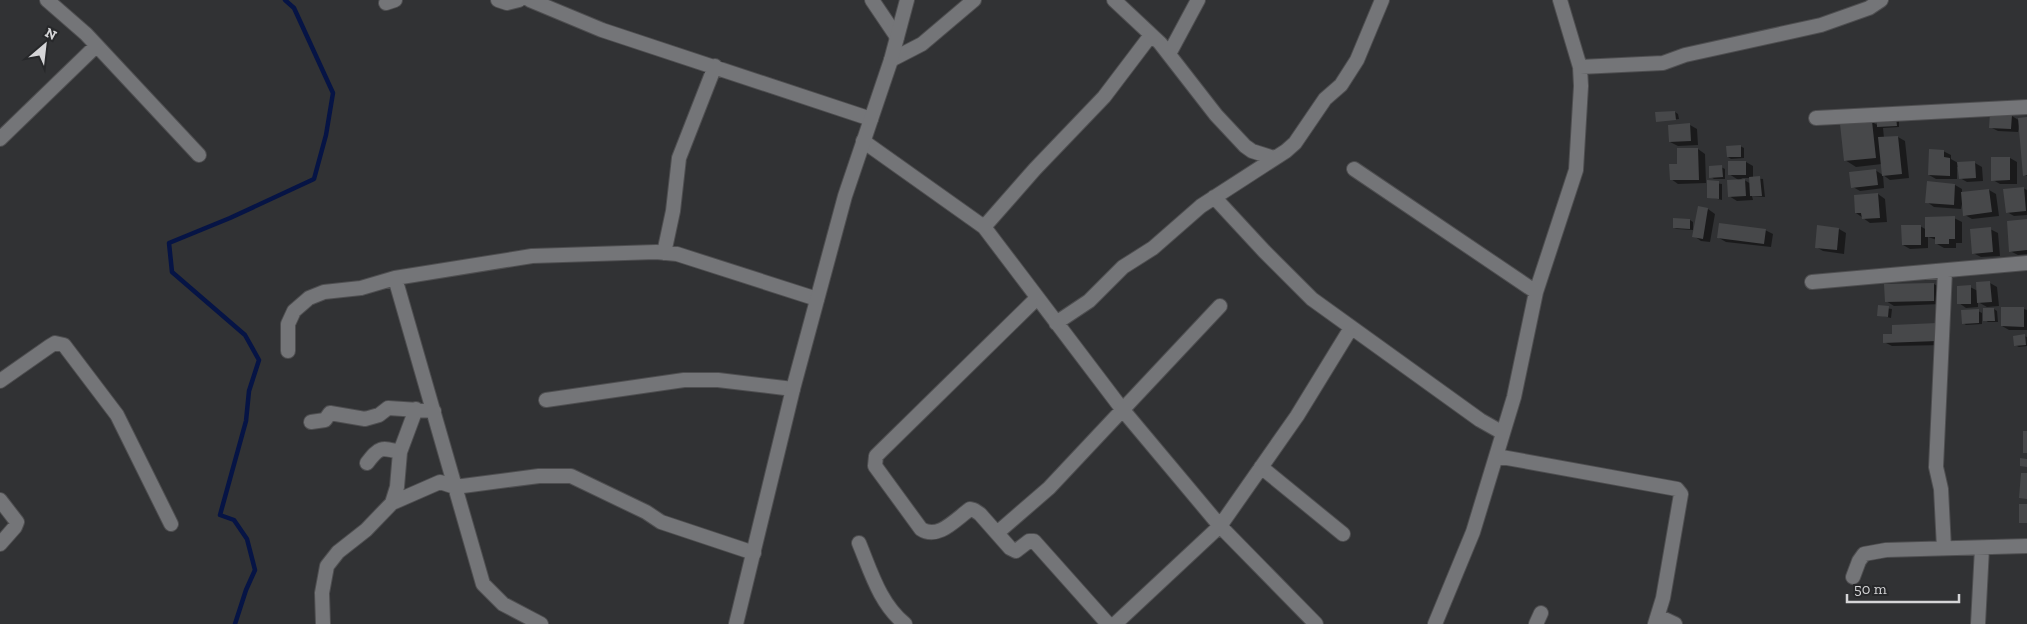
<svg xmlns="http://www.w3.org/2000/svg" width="2027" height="624" font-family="'Zilla Slab',serif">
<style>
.shadow{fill:#0007;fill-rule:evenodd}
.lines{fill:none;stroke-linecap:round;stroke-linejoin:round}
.stream{stroke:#061445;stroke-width:4.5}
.building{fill:#47484a}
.minor-casing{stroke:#4e4e50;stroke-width:16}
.tertiary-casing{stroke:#4e4e50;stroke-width:16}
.minor{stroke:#747578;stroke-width:14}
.tertiary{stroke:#747578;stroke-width:14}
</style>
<rect width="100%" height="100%" fill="#313234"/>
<path class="shadow" d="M1675 112 1678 114 1679 119 1657 121V113Z
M2012 116 2020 121 2027 118V176L2025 175 2020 126H2019L2018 132 1998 131 1990 127Z
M1899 120V127L1883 128 1884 138 1898 137 1905 141 1909 178 1890 180 1883 175 1884 188 1860 191 1853 187 1875 170 1883 175 1882 164 1856 167 1845 160 1872 122 1879 126Z
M1690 125 1697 129 1698 145 1678 146 1670 142Z
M1740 146 1744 148V158L1731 159 1728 157Z
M1698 149 1705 154 1706 183 1678 184 1671 179 1678 165Z
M1943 151 1951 155V159L1958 163H1975L1982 167 1983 181 1967 182 1960 178 1959 167H1957V179H1936L1929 175Z
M2010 158 2017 162V184H2000L1993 180Z
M1746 162 1753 166V178L1763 179 1765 197 1752 196 1753 200 1737 201 1729 196 1740 181 1729 174ZM1741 178H1750L1751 184Z
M1721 167 1725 169V179H1714L1711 177Z
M1708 182 1722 184V200L1708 197Z
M1928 182 1955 185 1962 189V193L1989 190 1996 194 1999 216 1972 219 1965 215 1963 199 1961 209 1934 207 1927 202Z
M2023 188 2027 190V215L2014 216 2007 212Z
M1878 194 1885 199 1887 222 1870 223 1856 213Z
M1708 209 1715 214 1710 242 1701 241 1694 236Z
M1954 218 1962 222V243H1956V248H1944L1937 244V240L1928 237V248L1910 249 1903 245 1920 226 1927 230Z
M1690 220 1693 222V230L1677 229 1674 228Z
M2027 221V254L2018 255 2010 251Z
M1839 229 1846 233 1844 254 1823 251 1816 247Z
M1990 229 1998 233 2000 256 1981 257 1973 253Z
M1765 230 1773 234 1771 247 1726 242 1719 238Z
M1990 283 1997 287 1999 306 1987 307 1978 302V307L1966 308 1959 303 1970 287 1978 291Z
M1934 284 1941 288V304L1894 306 1886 301Z
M1879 307 1892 309 1891 318 1879 315Z
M1994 309 1997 311 1998 322H1988L1985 320Z
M2024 309 2027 310V330H2009L2002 326Z
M1978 311 1982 313V324L1966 325 1963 323Z
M1944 329 1945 345 1892 346 1884 342Z
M2024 336 2027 337V346L2019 347 2015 345Z"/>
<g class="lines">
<path class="stream" d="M235 624 246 590 255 570 247 539 234 520 220 515 246 421 249 391 259 360 245 335 172 272 169 243 230 218 314 179 326 135 333 93 294 8 285 0"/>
</g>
<path class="building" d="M1675 111 1676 120 1656 122 1655 112Z
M1990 113 2012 115 2011 129 1989 128Z
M1896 117 1897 126 1877 127V118Z
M2027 117V175L2023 176 2018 118Z
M1872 121 1876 158 1844 161 1840 124Z
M1690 123 1691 141 1669 142 1668 125Z
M1898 136 1902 174 1882 176 1878 137Z
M1741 145V157H1727L1726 146Z
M1677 148H1698L1699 180H1670L1669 164H1677Z
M1929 149 1944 150V157L1950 158V176L1928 175Z
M1991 157H2010V180L1991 181Z
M1728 161H1746V175H1728Z
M1975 161 1976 178 1959 179 1957 162Z
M1722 165 1723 177 1709 178V166Z
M1876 169 1878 185 1851 188 1849 172Z
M1760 176 1762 196H1750L1749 177Z
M1745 179 1746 196 1728 197 1727 180Z
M1707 180 1719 181V199L1707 198Z
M1927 181 1955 184 1954 205 1925 203Z
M2024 187 2026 211 2006 213 2003 189Z
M1989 189 1992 212 1963 216 1961 192Z
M1878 193 1880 218 1862 219 1861 213H1855L1854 195Z
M1698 206 1708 208 1703 239 1692 237Z
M1955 216V239H1949V244H1935V237H1925V217Z
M1673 218 1690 219V229L1673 228Z
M2027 219V250L2009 252 2007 221Z
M1719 223 1766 229 1764 244 1717 238Z
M1817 225 1839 228 1837 250 1815 248Z
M1901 225H1921V245H1902Z
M1991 227 1993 252 1972 254 1970 229Z
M1990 281 1992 302 1977 303 1976 282Z
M1934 283V301L1885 302 1884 284Z
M1971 285V304H1957V286Z
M1878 305 1889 306 1888 317 1877 316Z
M2001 307H2024V327L2001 326Z
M1983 308H1994L1995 321H1983Z
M1979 309V323L1962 324 1961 310Z
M1937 323 1938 341 1883 343V334H1892V325Z
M2025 334 2026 345 2014 346 2013 336Z
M2023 431H2027V453H2023Z
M2020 458 2027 459V467L2020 466Z
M2021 473H2027V499L2019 498Z
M2019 504H2027V523H2019Z"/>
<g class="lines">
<g class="minor-casing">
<path id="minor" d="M47 0 86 34 199 155
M498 0 507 3 519 0
M530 0 602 30 871 119
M872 0 897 37
M1114 0 1160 43 1216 115 1245 146 1252 151 1274 158
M386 3 395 0
M1169 54 1198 0
M891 60 922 44 974 0
M1580 67 1663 63 1685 55 1821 25 1869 8 1881 0
M1816 118 2027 107
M0 139 96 46
M863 141 984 227 1122 409 1220 526 1316 624
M1354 169 1536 292
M1214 197 1264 251 1312 299 1480 420 1503 433
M984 227 1035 169 1104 97 1151 35
M664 253 673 211 679 158 715 66
M395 278 483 584 503 604 541 624
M1812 282 2027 263
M1037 298 881 451 876 456 875 466 921 529C938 540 955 520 970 509L974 510 980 514 1010 548 1016 551 1029 541H1034L1108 624
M1056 323 1089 301 1123 267 1153 248 1201 206 1286 151 1295 143 1325 99 1341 85 1357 60 1382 0
M288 351V324L294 311 309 298 324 292 361 288 395 278 532 256 656 252 677 254 817 299
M0 381 50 346 55 343 64 345 117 415 171 524
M546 400 684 380H718L793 389
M311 422 325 420 330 413 365 419 379 415 388 408 434 411
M1496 456 1677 489 1681 494 1663 598 1655 624
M367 463C379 447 381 447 400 452
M1261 467 1343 534
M0 500 17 522 15 527 0 544
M392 503 397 487 400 452 416 409
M997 533 1049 488 1220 306
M859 543C871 572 880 604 905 624
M1944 548 1941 489 1936 467 1945 271
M1853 577 1859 561 1864 554 1886 550 2027 546
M1658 616 1675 624
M323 624 322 593 327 566 338 552 366 530 392 503 440 482 455 487 539 476H571L646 512 661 522 754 553
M1115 624 1220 526 1297 416 1351 328
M1435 624 1473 532 1514 397 1536 292 1576 170 1581 86 1580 67 1560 0
M1536 624 1541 613
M1978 624 1982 548"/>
</g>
<g class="tertiary-casing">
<path id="tertiary" d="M736 624 793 389 845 196 891 60 907 0"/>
</g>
<use href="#minor" class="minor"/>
<use href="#tertiary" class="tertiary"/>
</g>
<g transform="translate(45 45) rotate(28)" stroke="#27282a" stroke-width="4" paint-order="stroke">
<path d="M0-4L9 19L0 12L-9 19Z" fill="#d5d5d7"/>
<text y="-8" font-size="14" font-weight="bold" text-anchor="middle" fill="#d5d5d7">N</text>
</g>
<path d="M1847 594v8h112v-8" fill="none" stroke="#d5d5d7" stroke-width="2.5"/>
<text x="1854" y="594" font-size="15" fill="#d5d5d7" stroke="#27282a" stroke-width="4" paint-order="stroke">50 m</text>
</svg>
